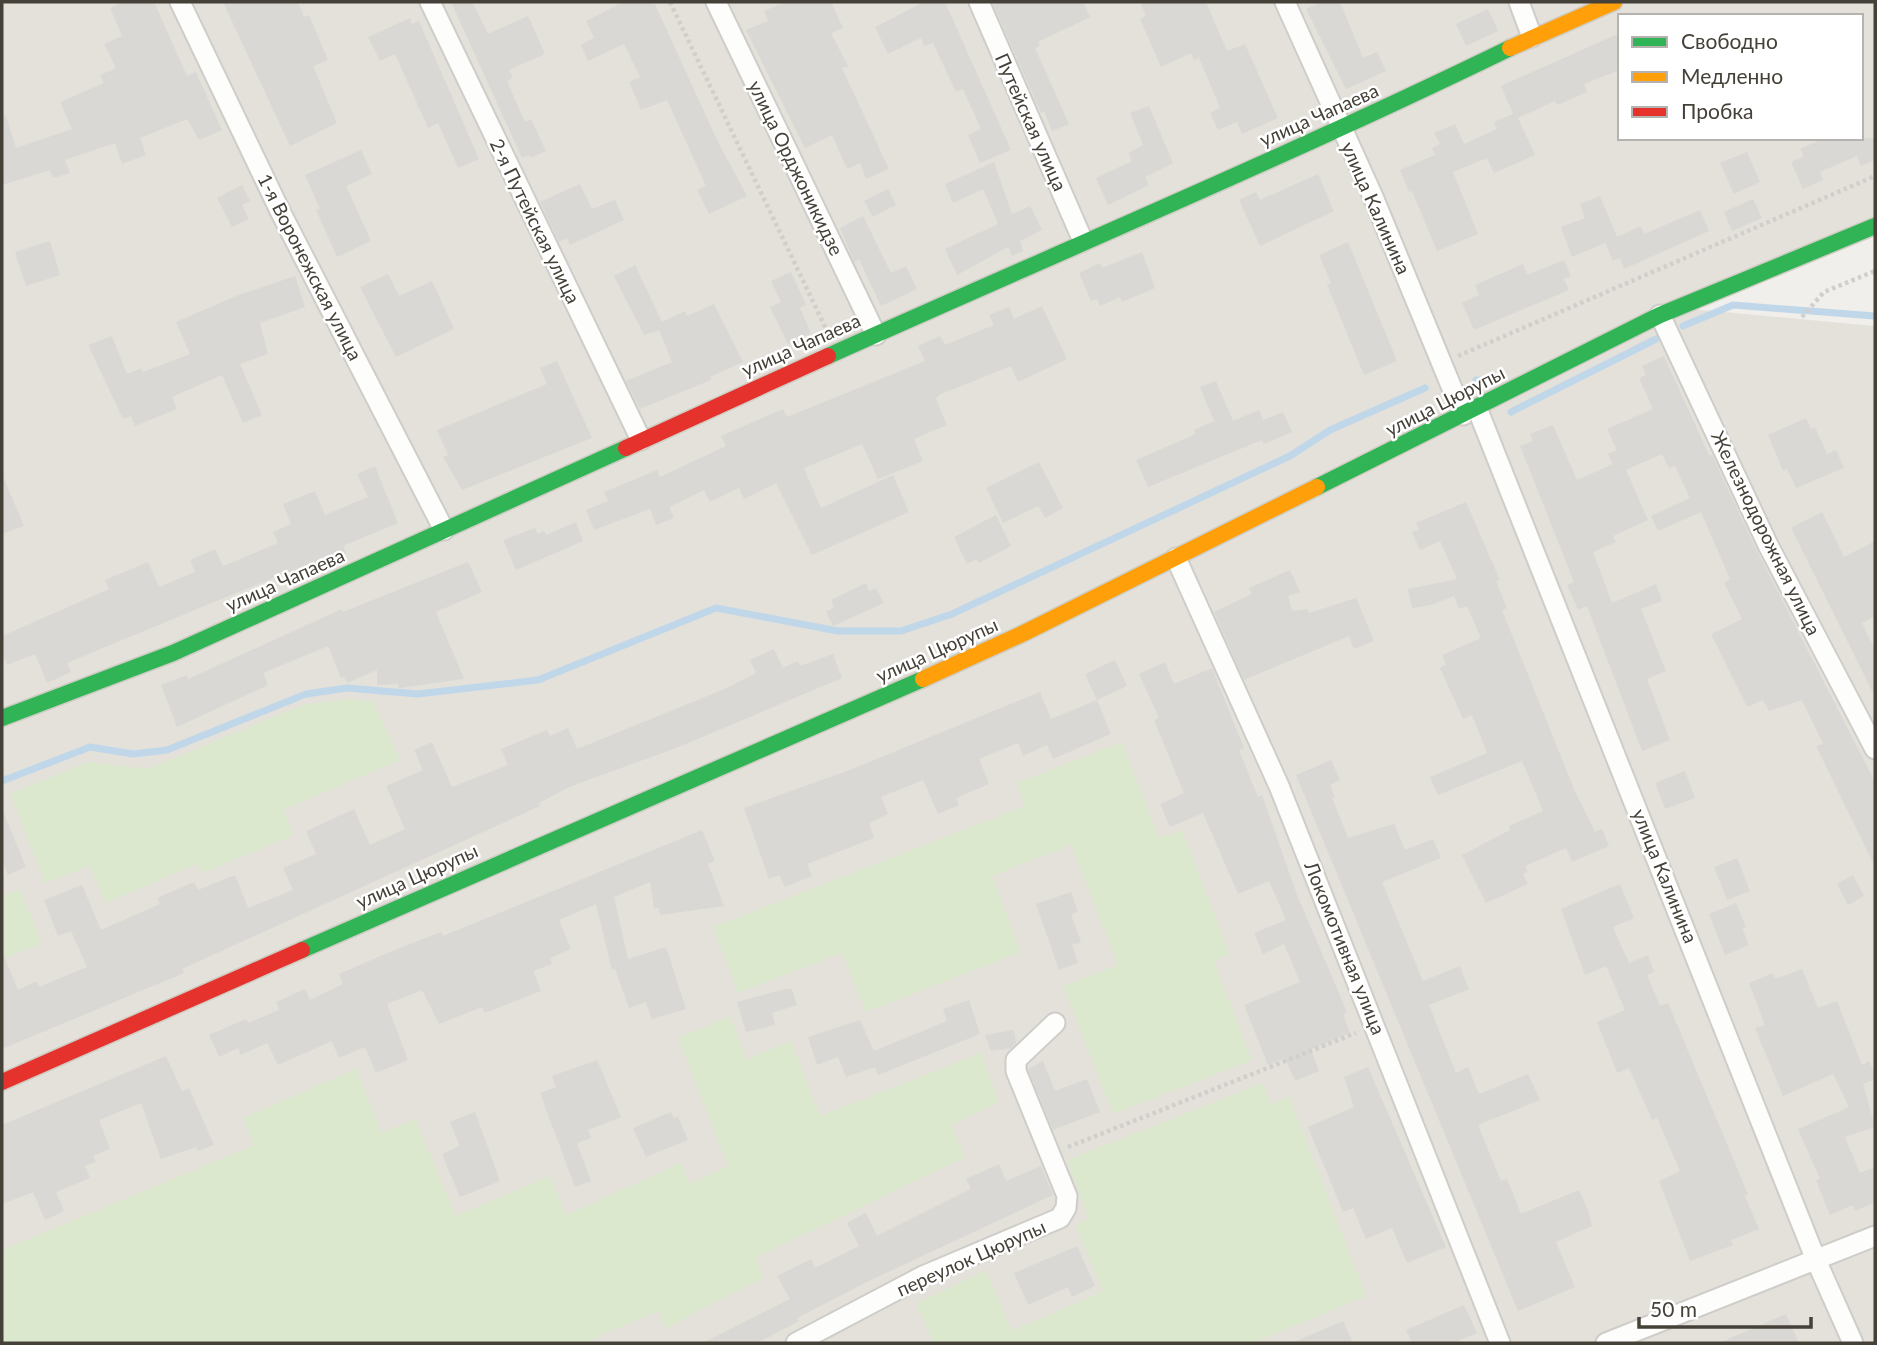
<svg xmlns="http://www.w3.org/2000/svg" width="1877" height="1345" font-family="Lato,sans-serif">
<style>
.residential{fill:#e3e1da;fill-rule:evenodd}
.green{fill:#dce8ce}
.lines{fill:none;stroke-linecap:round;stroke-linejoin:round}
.stream{stroke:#c0d7e9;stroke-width:7}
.building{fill:#d9d8d4}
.street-casing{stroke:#cecdc9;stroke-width:23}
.fast-casing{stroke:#ceccc3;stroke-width:19}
.slow-casing{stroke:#ceccc3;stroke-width:19}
.jam-casing{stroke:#ceccc3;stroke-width:19}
.path{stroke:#d1cfcc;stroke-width:4.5;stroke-dasharray:3.5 3.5;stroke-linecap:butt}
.street{stroke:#fdfdfc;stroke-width:19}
.fast{stroke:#30b455;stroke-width:16}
.slow{stroke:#ff9f0a;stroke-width:16}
.jam{stroke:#e5322d;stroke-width:16}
.labels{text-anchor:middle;stroke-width:5;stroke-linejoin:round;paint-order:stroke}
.street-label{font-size:19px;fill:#454138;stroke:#fff}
</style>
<rect width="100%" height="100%" fill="#f0efeb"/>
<path class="residential" d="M2 2H1875V233L1692 309 1875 326V1343H2ZM1620 16H1861V138H1620Z"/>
<path class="green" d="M351 699 374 702 400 760 283 810 294 835 202 873 197 864 105 903 90 866 45 883 10 794 88 762 149 769 302 705Z
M1122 742 1159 838 1182 830 1230 954 1214 961 1252 1060 1113 1114 1063 986 1118 965 1071 845 992 876 1021 952 866 1012 842 953 738 993 713 927 1025 806 1017 783Z
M20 889 42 943 2 959V896Z
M730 1016 747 1059 791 1041 820 1116 981 1053 999 1102 951 1125 965 1157 756 1258 764 1277 665 1329 658 1311 584 1343H2V1250L254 1145 243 1118 356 1069 382 1133 415 1119 456 1216 550 1176 566 1215 681 1163 690 1184 728 1166 678 1038Z
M1263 1083 1271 1104 1289 1096 1366 1296 1253 1343H934L916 1304 986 1270 1012 1331 1103 1291 1075 1225 1088 1219 1067 1160Z"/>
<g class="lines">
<path class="stream" d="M1683 326 1733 305 1875 316
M1476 380 1495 379
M1511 412 1656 339
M2 781 90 747 133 754 167 750 306 694 347 688 418 694 538 680 716 608 838 631H901L952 614 1290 456 1330 430 1425 388"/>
</g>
<path class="building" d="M123 2H154L187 76 196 72 222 130 199 140 187 119 140 138 146 155 122 164 115 143 65 160 70 173 53 178 50 170 2 185V117L6 116 16 148 72 129 60 102 104 83 100 75 116 68 104 44 122 36 110 8Z
M223 2H298L304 17 309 15 328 60 313 66 337 123 290 146Z
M451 2H472L488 34 528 16 545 54 509 70 513 78 507 81 525 122 531 119 546 151 530 158 529 155 522 158Z
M623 2H654L717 140 747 196 709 214 697 190 706 186 667 100 641 110 629 82 640 77 624 44 588 61 581 45 594 38 586 21Z
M785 2H831L843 28 831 33 848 66 842 68 889 169 866 179 860 163 847 169 832 135 805 148 746 30 768 21 764 11Z
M924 2H945L1011 150 980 163 968 135 981 129 963 89 956 92 933 43 924 46 921 38 888 54 875 27Z
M992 2H1083L1090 17 1038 42 1040 45 1035 48 1069 124 1052 131 1044 111 1041 113Z
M1140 2H1206L1227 51 1245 44 1278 118 1242 134 1237 122 1218 130 1210 113 1220 108 1199 58 1194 60 1191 53 1161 67 1140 19 1146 16Z
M1322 2H1340L1363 58 1377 52 1386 71 1346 89 1306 9Z
M1488 9 1498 31 1466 46 1456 24Z
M410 18 412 24 419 21 479 159 458 168 438 123 428 128 395 54 380 61 368 37Z
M1620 33V70L1584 84 1587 92 1558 105 1555 101 1518 118 1535 155 1494 173 1487 158 1453 172 1478 234 1437 251 1412 191 1409 192 1400 170 1435 155 1432 148 1440 144 1434 133 1455 124 1464 144 1497 129 1494 122 1513 114 1501 86Z
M1149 106 1173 163 1145 177 1149 185 1108 205 1096 178 1132 161 1128 153 1143 145 1130 113Z
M1824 138H1875V160L1861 166 1857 156 1820 172 1823 180 1803 189 1791 162 1804 156 1800 149Z
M361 150 372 174 346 186 371 241 337 257 316 210 320 209 305 175Z
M1747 152 1760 182 1734 194 1720 163Z
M994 162 1012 214 1030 206 1042 230 1020 241 1023 251 1012 256 1008 247 957 275 945 249 998 224 983 189 953 203 945 184Z
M1318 174 1334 211 1260 246 1239 200 1256 192 1260 200Z
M580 184 592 209 615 200 624 220 570 245 567 238 559 242 540 202Z
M242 185 250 201 242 205 249 219 232 227 217 198Z
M888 189 896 205 873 217 864 201Z
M1600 196 1617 237 1641 226 1644 234 1700 210 1709 231 1624 269 1620 258 1613 261 1605 243 1572 257 1561 227 1585 218 1580 204Z
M1753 199 1762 218 1732 231 1724 212Z
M863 216 891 273 906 266 917 289 881 306 859 259 854 262 840 228Z
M50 241 60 275 26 286 15 252Z
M1348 242 1397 361 1364 375 1327 285 1331 283 1319 255Z
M1142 252 1155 288 1122 302 1120 297 1100 306 1097 299 1091 301 1079 273 1100 263 1102 268Z
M1564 260 1571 276 1564 279 1569 290 1474 330 1462 303 1479 295 1475 285 1523 264 1527 275Z
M635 265 662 322 685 311 687 316 714 304 743 362 710 377 711 380 640 409 626 381 672 362 659 330 644 335 614 276Z
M791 272 806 305 800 308 811 333 788 344 770 307 781 302 771 281Z
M388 274 399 296 432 281 454 329 396 357 360 287Z
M295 276 305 307 260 323 268 354 240 364 262 415 243 423 222 375 172 397 177 409 135 426 131 416 123 419 88 345 112 336 127 374 141 368 143 372 190 354 176 322 236 296Z
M1042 306 1067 359 1018 382 1011 366 939 395 936 399 947 425 914 439 923 461 878 479 862 444 804 468 821 508 893 475 909 512 812 555 776 483 744 499 739 488 710 502 704 490 669 507 674 518 656 525 650 509 594 530 586 510 608 501 604 492 657 470 660 477 726 446 721 436 783 409 787 417 925 361 918 346 940 336 945 345 994 325 989 315 1009 307 1014 319Z
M1664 356 1709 455H1712L1753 543 1875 782V867L1816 746 1823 744 1802 700 1769 711 1763 700 1747 707 1711 634 1742 619 1724 583 1730 579 1701 512 1658 531 1651 516 1690 498 1675 466 1669 468 1662 454 1626 470 1648 520 1613 536 1616 542 1593 552 1612 603 1656 584 1662 601 1641 609 1666 671 1647 679 1670 740 1642 751 1587 606 1578 610 1567 585 1574 582 1520 446 1533 441 1530 434 1553 425 1577 480 1613 464 1608 454 1617 450 1607 429 1653 409 1639 378 1646 375 1642 366Z
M557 361 592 438 462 490 443 457 448 455 437 430 547 384 540 368Z
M1216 381 1233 421 1259 410 1263 420 1283 412 1292 432 1264 444 1262 440 1148 487 1136 460 1196 434 1194 430 1214 421 1200 387Z
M1806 418 1811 429 1815 427 1827 454 1836 450 1844 468 1796 488 1787 469 1783 471 1768 435Z
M1039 462 1063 508 1045 518 1038 506 1003 523 986 488Z
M375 466 398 523 343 546 346 553 311 567 313 572 291 581 288 572 214 602 67 663 71 672 47 683 35 654 7 665 2 652V636L109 589 105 580 148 562 159 587 195 572 190 560 215 549 223 566 278 543 273 532 291 524 283 504 315 491 325 515 344 507 368 497 357 474Z
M2 474 24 526 2 534Z
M1466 502 1500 580 1496 581 1507 608 1502 610 1574 789 1595 832 1602 829 1609 846 1572 862 1566 848 1525 866 1528 872 1523 874 1528 884 1486 903 1462 855 1510 830 1509 826 1543 811 1522 761 1438 795 1430 777 1487 753 1472 715 1463 719 1440 668 1446 665 1442 655 1481 638 1467 606 1459 609 1454 596 1431 605 1412 608 1408 589 1457 579 1440 541 1420 550 1412 532 1419 530 1416 523Z
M1822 512 1844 557 1875 541V616L1862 623 1875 650V697L1791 528Z
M996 515 1011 546 979 563 977 559 967 564 954 537Z
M576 522 583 541 516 570 503 540 535 528 538 534 544 531 546 535Z
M468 562 482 592 436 612 464 679 399 688 398 684 377 685V670L347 683 344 677 341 678 328 646 263 673 268 685 177 727 161 685 187 675 188 679 342 609 343 612Z
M1290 570 1300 592 1288 596 1292 611 1307 609 1309 613 1356 598 1374 641 1354 649 1349 636 1244 680 1214 612 1252 594 1249 588Z
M866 583 869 591 876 588 884 603 833 626 826 611 834 608 831 600Z
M774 649 783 668 798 661 800 666 833 654 842 678 676 748 569 787 539 803 540 806 182 969 184 973 2 1049V951L18 990 37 981 39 987 87 967 71 931 58 936 44 900 82 885 101 930 160 904 157 898 194 882 198 890 235 875 248 908 293 890 283 868 316 854 306 831 354 809 370 845 405 829 386 786 423 770 414 750 432 742 452 787 508 765 501 749 547 730 550 736 568 728 577 749 727 688 756 673 750 660Z
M1115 660 1127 686 1097 700 1085 674Z
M1165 662 1174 684 1212 668 1244 748 1239 750 1258 797 1262 795 1297 895 1347 1012 1343 1014 1350 1033 1311 1049 1319 1071 1295 1081 1285 1058 1268 1065 1244 1005 1300 982 1284 944 1263 954 1254 933 1286 920 1269 881 1238 894 1203 813 1170 827 1160 804 1184 793 1154 720 1159 718 1139 674Z
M1040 692 1051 719 1097 700 1111 734 1053 759 1047 745 1023 756 1018 743 979 759 989 784 956 798 959 805 938 814 923 780 881 797 888 814 869 823 874 838 807 864 812 876 785 887 779 875 769 879 744 808 852 769Z
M1331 760 1340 780 1330 785 1335 797 1332 798 1348 838 1394 824 1405 850 1433 839 1441 858 1382 882 1423 981 1460 966 1469 989 1429 1005 1456 1073 1468 1067 1479 1094 1528 1074 1540 1100 1478 1125 1501 1181 1507 1179 1521 1214 1579 1190 1588 1210 1592 1226 1556 1242 1575 1287 1518 1311 1296 775Z
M1685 771 1695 798 1665 809 1655 783Z
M2 809 26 867 8 875 2 859Z
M702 830 715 861 708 864 724 906 660 915 659 908H654L650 882 614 897 628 959 666 947 686 1009 652 1019 646 1002 629 1008 615 969 612 970 596 904 559 920 571 949 550 958 552 964 533 971 541 991 485 1013 482 1007 439 1024 422 990 387 1004 408 1060 376 1073 365 1047 339 1058 332 1041 278 1065 267 1043 241 1055 238 1048 219 1057 209 1035 246 1019 248 1023 279 1010 276 1002 305 989 310 1000 343 984 339 974 392 951 441 932 443 936Z
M1737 858 1750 891 1727 900 1714 867Z
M1853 875 1864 896 1848 905 1837 884Z
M1620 884 1634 918 1613 927 1629 963 1648 955 1654 972 1647 975 1660 1006 1668 1003 1748 1194 1745 1196 1759 1229 1731 1240 1733 1245 1690 1261 1659 1181 1680 1171 1657 1118 1652 1120 1629 1068 1617 1073 1597 1022 1625 1010 1606 966 1585 975 1561 909Z
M1071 892 1078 912 1071 914 1081 942 1072 945 1078 963 1059 970 1036 904Z
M1736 903 1746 927 1742 928 1749 945 1725 955 1709 914Z
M1802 969 1818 1008 1837 1001 1862 1065 1869 1061 1875 1074V1079L1863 1084 1875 1127 1845 1137 1860 1173 1875 1167V1202L1855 1211 1853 1205 1830 1215 1816 1180 1820 1179 1798 1129 1849 1107 1833 1074 1783 1096 1755 1028 1765 1025 1749 983 1773 973 1775 979Z
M785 989H792L797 1005 772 1013 775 1025 746 1032 737 1002Z
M969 1000 980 1034 878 1075 875 1067 846 1077 838 1057 817 1065 808 1037 860 1020 874 1051 947 1021 943 1009Z
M1014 1030 1016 1043 1011 1048 991 1051 985 1035Z
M166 1056 182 1091 189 1088 214 1145 198 1151 196 1147 161 1159 141 1103 99 1120 110 1149 93 1156 96 1162 85 1166 90 1178 56 1192 64 1211 45 1220 33 1192 2 1204V1125Z
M597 1060 621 1117 588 1130 591 1138 577 1143 591 1181 575 1187 540 1093 556 1087 552 1076Z
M1043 1061 1055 1091 1087 1079 1100 1112 1053 1130 1028 1069Z
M1368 1067 1446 1247 1407 1263 1392 1228 1366 1239 1353 1208 1343 1212 1308 1127 1354 1107 1344 1077Z
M475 1112 500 1181 460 1197 442 1154 460 1146 450 1122Z
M671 1112 674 1118 678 1116 688 1140 646 1157 633 1128Z
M999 1164 1006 1181 1041 1166 1053 1195 871 1280 797 1318 799 1321 757 1343H703L790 1299 777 1276 811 1259 815 1268 859 1246 847 1223 866 1213 877 1236 971 1189 966 1179Z
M1077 1246 1095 1286 1072 1297 1068 1287 1028 1305 1014 1273Z
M1464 1305 1477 1333 1453 1343H1412L1406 1330Z
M1786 1314 1799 1343H1719Z
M1343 1321 1353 1343H1292Z"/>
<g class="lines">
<g class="street-casing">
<path id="street" d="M180 2 281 213 444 530
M430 2 641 440
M716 2 876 335
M979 2 1083 241
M1285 2 1374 199 1463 415
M1519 2 1532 37
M1660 315 1768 545 1875 749
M1477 408 1816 1260 1853 1343
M1176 558 1279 786 1500 1343
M796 1343 923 1276 1060 1218 1066 1208 1067 1196 1016 1071V1060L1055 1023
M1606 1343 1875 1236"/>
</g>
<g class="fast-casing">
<path id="fast" d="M828 356C1055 254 1286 157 1510 48
M1317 487 1660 315 1875 226
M2 718 173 653 626 448
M302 950 923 679"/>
</g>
<g class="slow-casing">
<path id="slow" d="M1510 48 1614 2
M923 679 1022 634 1317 487"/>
</g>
<g class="jam-casing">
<path id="jam" d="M626 448 828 356
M2 1082 302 950"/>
</g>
<path class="path" d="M670 2 828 333
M1802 317 1824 292 1875 271
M1458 356 1875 176
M1068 1147 1356 1033"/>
<use href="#street" class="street"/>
<use href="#fast" class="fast"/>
<use href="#slow" class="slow"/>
<use href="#jam" class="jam"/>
</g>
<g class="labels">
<g class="street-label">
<text transform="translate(1319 115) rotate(-24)" y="7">улица Чапаева</text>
<text transform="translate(1031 122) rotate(66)" y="7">Путейская улица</text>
<text transform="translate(796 168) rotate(64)" y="7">улица Орджоникидзе</text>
<text transform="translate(1376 208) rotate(66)" y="7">улица Калинина</text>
<text transform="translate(535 221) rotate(64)" y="7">2-я Путейская улица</text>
<text transform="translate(310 267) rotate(63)" y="7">1-я Воронежская улица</text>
<text transform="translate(801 345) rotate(-24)" y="7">улица Чапаева</text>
<text transform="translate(1445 401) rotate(-27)" y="7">улица Цюрупы</text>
<text transform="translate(1766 533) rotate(64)" y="7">Железнодорожная улица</text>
<text transform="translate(285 580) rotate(-24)" y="7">улица Чапаева</text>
<text transform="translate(937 650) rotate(-24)" y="7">улица Цюрупы</text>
<text transform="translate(417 876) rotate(-24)" y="7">улица Цюрупы</text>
<text transform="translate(1665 876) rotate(68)" y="7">улица Калинина</text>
<text transform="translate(1345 948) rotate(68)" y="7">Локомотивная улица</text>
<text transform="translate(971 1258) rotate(-24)" y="7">переулок Цюрупы</text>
</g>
</g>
<rect width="1877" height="1345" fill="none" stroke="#454138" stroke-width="7"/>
<rect x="1618" y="14" width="245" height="126" fill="#ffffff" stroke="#b5b3af" stroke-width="2"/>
<rect x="1632" y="37" width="35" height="10" fill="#30b455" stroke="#b5b3af" stroke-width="2"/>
<text x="1681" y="49" font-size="21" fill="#454138">Свободно</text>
<rect x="1632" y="72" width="35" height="10" fill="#ff9f0a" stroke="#b5b3af" stroke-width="2"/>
<text x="1681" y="84" font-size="21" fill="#454138">Медленно</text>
<rect x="1632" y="107" width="35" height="10" fill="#e5322d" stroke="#b5b3af" stroke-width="2"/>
<text x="1681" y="119" font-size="21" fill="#454138">Пробка</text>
<path d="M1639 1317v10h172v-10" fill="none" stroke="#454138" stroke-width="3.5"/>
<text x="1650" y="1317" font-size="21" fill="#454138" stroke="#ffffff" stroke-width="5" paint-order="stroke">50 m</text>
</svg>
